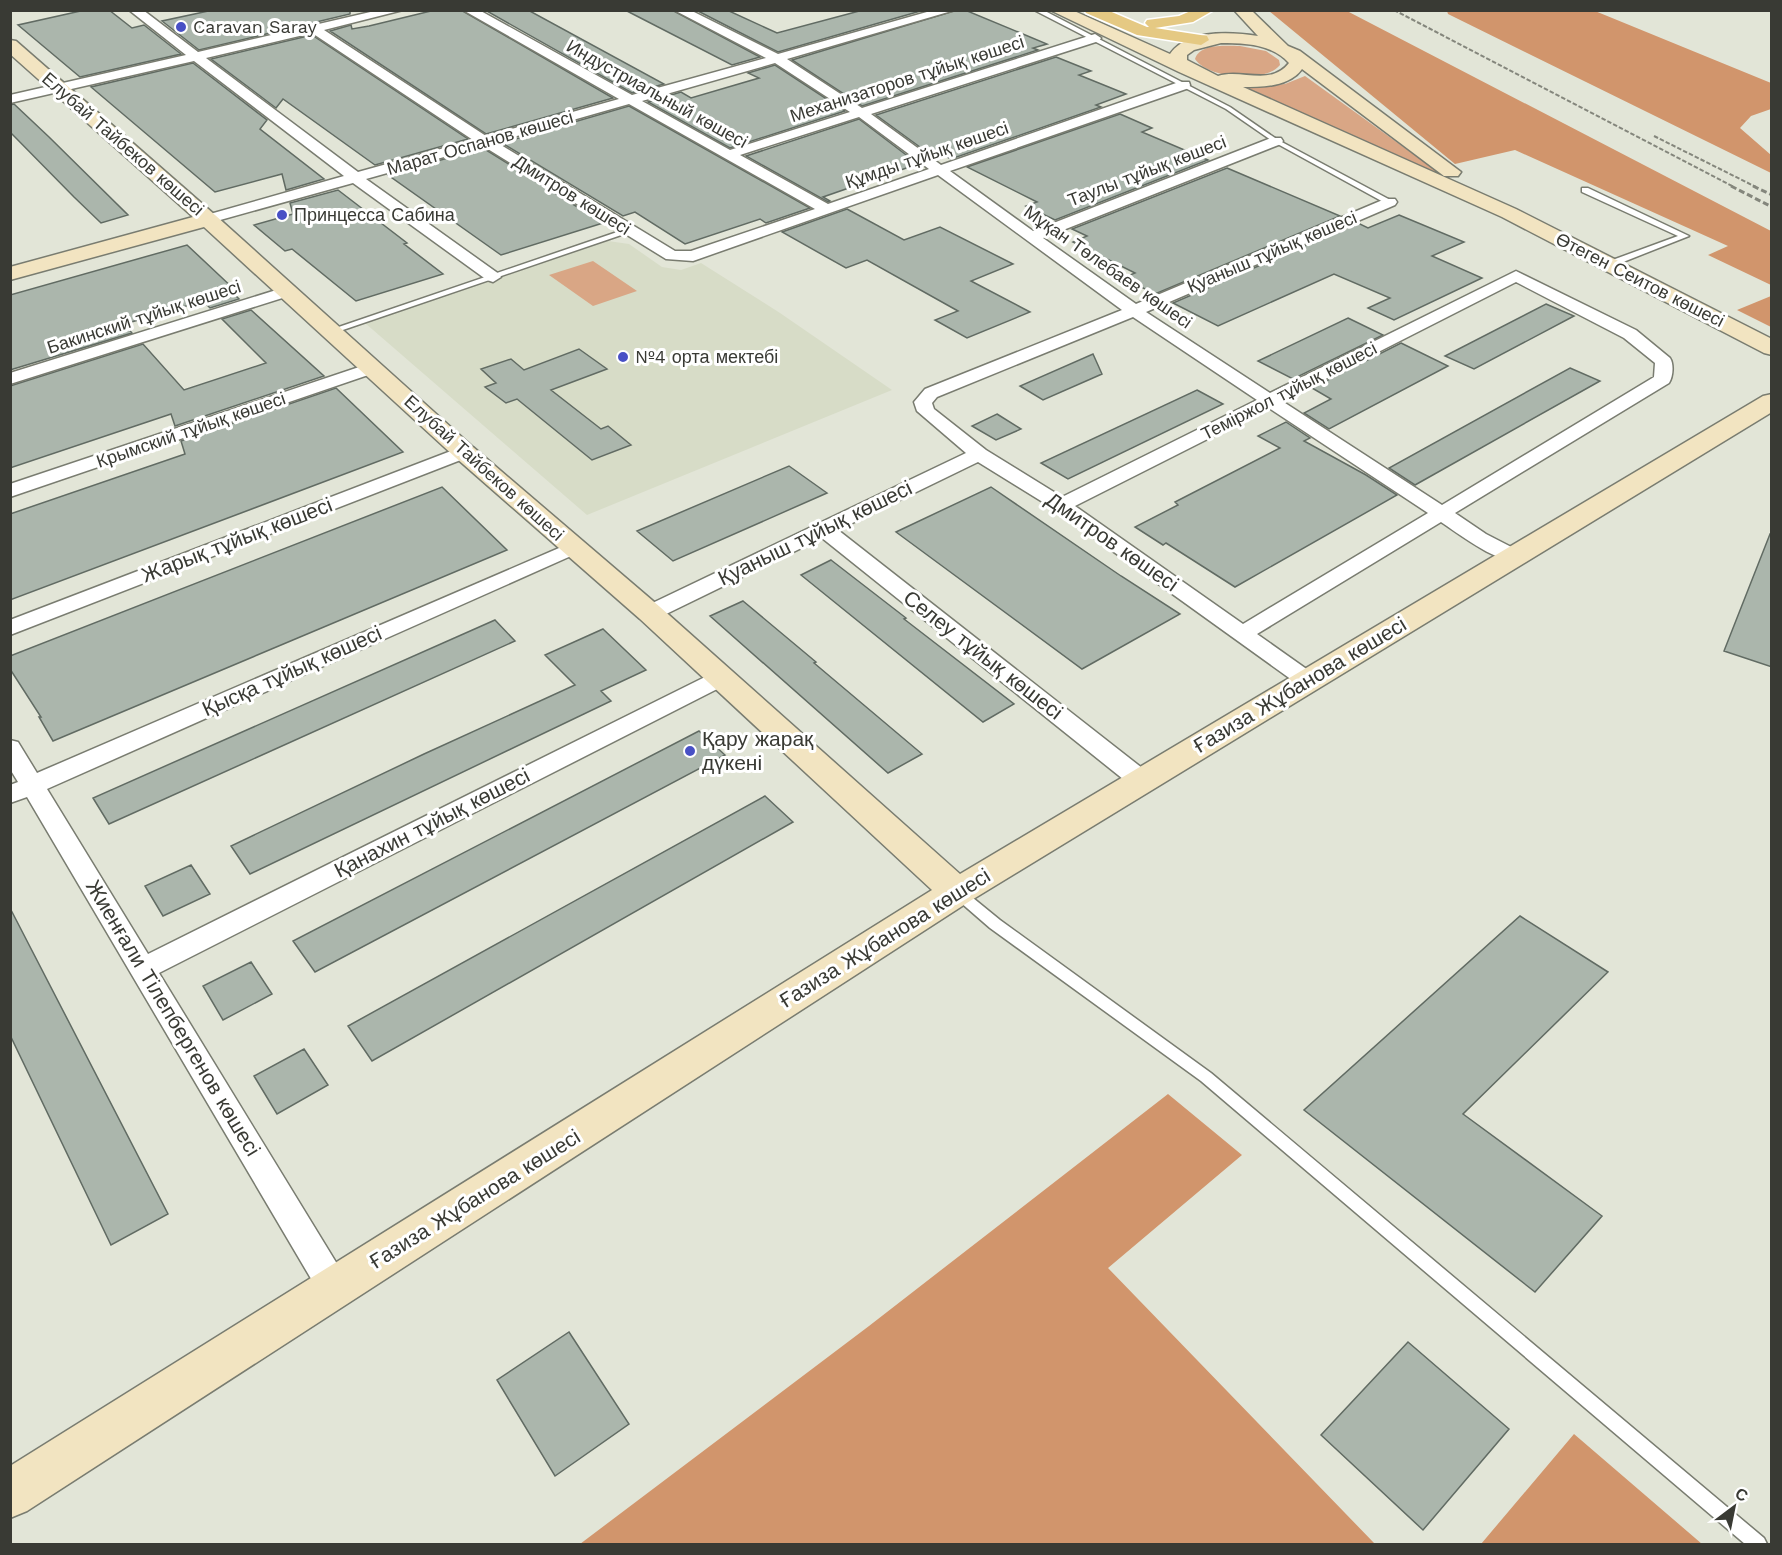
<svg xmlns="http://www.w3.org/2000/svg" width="1782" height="1555" font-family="'Work Sans',sans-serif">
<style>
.built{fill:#d7dcc7}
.green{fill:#d9a685}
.forest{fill:#d1956c}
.building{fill:#abb6ac;stroke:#616b63;stroke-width:1.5}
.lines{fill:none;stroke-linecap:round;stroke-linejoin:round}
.lane-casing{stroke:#797c70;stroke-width:3}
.street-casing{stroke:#797c70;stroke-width:3}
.secondary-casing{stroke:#797c70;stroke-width:3}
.primary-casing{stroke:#fff;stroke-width:3}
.lane{fill:#fff;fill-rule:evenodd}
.street{fill:#fff;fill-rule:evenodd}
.secondary{fill:#f2e4c1;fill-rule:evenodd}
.primary{fill:#e5c983;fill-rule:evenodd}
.rail-far1{stroke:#84867c;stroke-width:2;stroke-dasharray:4.5 2;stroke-linecap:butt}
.rail{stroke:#84867c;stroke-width:3;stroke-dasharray:6 3;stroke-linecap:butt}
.poi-dot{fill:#4850c5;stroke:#fff;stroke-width:2}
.labels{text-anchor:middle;stroke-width:6;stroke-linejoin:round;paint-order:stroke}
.far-poi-label{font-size:18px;fill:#393a34;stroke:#fff;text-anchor:start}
.far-street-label{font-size:18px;fill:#393a34;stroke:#fff}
.street-label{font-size:21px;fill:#393a34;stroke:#fff}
.poi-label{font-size:21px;fill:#393a34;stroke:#fff;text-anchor:start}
</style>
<rect width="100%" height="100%" fill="#e2e5d7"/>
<path class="built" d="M608 241 629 244 662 267 681 270 701 263 780 313 892 390 587 515 365 323Z"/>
<path class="green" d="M1240 46 1266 51 1279 60 1280 65C1266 83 1208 79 1195 59 1200 43 1227 46 1240 46Z
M1305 76 1445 177 1246 88 1285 84Z
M593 261 637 291 593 306 549 275Z"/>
<path class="forest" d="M1269 11H1347L1771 231V285L1708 255 1728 246 1515 150 1455 164Z
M1447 11H1595L1771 83V109L1751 116 1740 128 1771 155V173L1448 14Z
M1771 296V327L1737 310Z
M1168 1094 1242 1155 1108 1268 1375 1544H580L869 1326Z
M1574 1434 1702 1544H1481Z"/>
<path class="building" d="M85 10H109L132 28 144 25 181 54 80 77 18 25Z
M213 10H350V14L199 50 162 21Z
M435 10H461L613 98 486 134 330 31 351 25 352 29 369 26Z
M485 10H528L664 84 632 93Z
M625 10H672L760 57 732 65Z
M696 10H727L777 33 863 10H924L778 52Z
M957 10H965L1047 44 1033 48 1038 50 862 106 792 60Z
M312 35 468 139 375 165 283 99 276 108 211 59Z
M1056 57 1091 71 1079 75 1126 94 1096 105 1101 107 951 159 943 155 935 158 876 115Z
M193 63 267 120 260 129 324 179 286 190 282 174 215 192 91 87Z
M775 65 845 111 730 148 648 102 681 92 691 98 759 78 748 73Z
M14 104 49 137 128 215 101 223 74 197 10 132V105Z
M629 106 810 208 766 223 760 219 685 244 635 212 623 216 502 143Z
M1120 114 1152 128 1142 132 1208 160 1055 220 1026 206 1037 202 967 167Z
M859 119 918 164 823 197 830 201 828 202 746 156Z
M483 148 603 223 501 255 388 175Z
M1227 168 1340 216 1155 294 1123 278 1135 273 1073 242 1087 236 1072 229Z
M338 190 407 243 404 244 443 274 356 301 292 249 285 251 254 225 293 214 290 203Z
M847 209 904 240 940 227 1013 264 971 281 1030 312 967 338 935 320 958 311 867 260 846 268 782 232Z
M1399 215 1464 242 1432 256 1482 278 1394 320 1368 308 1390 298 1334 274 1218 326 1173 303 1358 223 1368 228Z
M187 245 235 290 231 291 239 299 210 308 203 301 128 323 125 325 132 333 10 370V295Z
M1546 304 1574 316 1474 369 1445 356Z
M251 310 324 376 175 426 171 414 10 468V386L143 344 184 390 266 363 222 319Z
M1348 318 1383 335 1293 379 1258 361Z
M1401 343 1448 366 1329 429 1304 413 1331 399 1312 388Z
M579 349 607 369 551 390 601 429 608 426 631 445 592 460 517 399 506 403 485 387 496 383 481 369 511 359 524 370Z
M1093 354 1102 374 1043 400 1020 386Z
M1570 368 1600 381 1415 485 1389 468Z
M336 388 403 452 10 600V514L185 454 181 441Z
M1197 390 1223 404 1068 479 1041 463Z
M997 414 1021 429 996 440 972 426Z
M1286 422 1310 438 1304 441 1366 475 1397 495 1235 587 1166 543 1163 545 1135 527 1178 505 1175 502 1280 448 1258 436Z
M789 466 827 493 673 561 637 531Z
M442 487 507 550 53 741 39 717H41L10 669V656Z
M991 487 1121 576 1180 614 1082 669 896 532Z
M1770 534 1772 535V667L1724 651Z
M831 560 906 618 904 619 1014 704 983 722 801 575Z
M743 601 816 662 814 663 922 754 888 773 710 616Z
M495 620 515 641 109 824 93 798Z
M603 629 646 670 601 691 611 701 250 874 231 846 424 754 575 685 545 655Z
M699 731 725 755 315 972 293 941Z
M765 796 793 822 372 1061 348 1026Z
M191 865 210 894 163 916 145 886Z
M10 908 168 1214 111 1245 10 1035Z
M1520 916 1608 972 1463 1114 1602 1216 1535 1292 1304 1110Z
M251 962 272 994 223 1020 203 986Z
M304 1049 328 1085 277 1114 254 1076Z
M569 1332 629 1424 555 1476 497 1380Z
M1408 1342 1509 1429 1423 1530 1321 1435Z"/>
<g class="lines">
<g class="lane-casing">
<path id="lane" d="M1034 10H1043L1230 107 1278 140 1394 202 1387 204 1274 142 1226 109Z
M1582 188H1588L1689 236 1613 266H1607V262L1678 236 1582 192Z
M626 229 633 231 334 333 327 331Z
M957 887 962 889 1000 920 1211 1073 1764 1538 1767 1544H1745L1201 1081 990 928 952 895 951 892 952 889Z"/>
</g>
<g class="street-casing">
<path id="street" d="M129 10H143L198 52 379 10H403L324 30 486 136 619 99 463 10H479L632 95 766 58 674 10H690L778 54 934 10H955L787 59 862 108 1095 34 1101 38 1099 41 871 114 941 165 1179 82H1189L1190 85 1189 88 950 171 1033 231 1271 138H1281L1283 141 1281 144 1043 238 1136 304 1385 199H1395L1397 202 1395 205 1146 312 1270 393 1516 271 1636 330 1670 358C1674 364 1673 377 1669 383L1455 513 1486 534 1521 552 1524 556 1521 560C1500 566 1459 534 1441 522L1257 634 1315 675 1318 680 1315 685 1307 687 1299 685 1054 509 978 462 838 530 1151 775 1154 781 1151 787 1142 789 1133 787 822 538 658 618 650 620 642 618 639 613 642 608 966 453 917 411 914 402 925 389 1122 310 938 175 693 261 666 259 483 146 366 179 499 274 501 277 493 282 487 280 353 183 213 222H203L200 219 203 216 344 176 194 61 10 103V95L186 55ZM312 33 473 140 358 172 206 58ZM775 63 850 112 730 150 642 101ZM629 104 815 209 691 251H675L496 142ZM859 117 929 169 828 204 740 155ZM1516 282 1624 338 1655 363 1654 377 1442 505 1282 401ZM1133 317 1257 400 1062 497 986 450 934 409 932 403 937 397ZM1269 408 1428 513 1243 624 1075 506Z
M289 286 295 288 297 291 295 294 10 384V373Z
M371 363 377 364 380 368 377 372 10 497V484Z
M464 446 471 448 473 452 471 456 10 635V620Z
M573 542 580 544 583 548 580 552 47 789 148 954 713 673 721 671 729 673 732 678 729 683 159 973 345 1277 350 1288 345 1299 334 1303 323 1299 27 797 10 803V785L18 782 10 769V740L18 742 37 773Z"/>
</g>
<g class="secondary-casing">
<path id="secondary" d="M1050 10H1072L1170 54C1188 29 1231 32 1258 36L1234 10H1251L1288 46 1300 51 1461 172 1458 176H1444L1302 69C1289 87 1263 87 1243 87L1516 209 1772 339V355L1764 353 1502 217 1179 72ZM1221 43C1245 43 1272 44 1289 63 1270 87 1241 68 1218 76L1187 60V55L1194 50Z
M10 40 16 41 215 215 473 447 660 607 960 874 1763 396 1772 394V412L970 901 27 1511 10 1518V1466L932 890 640 619 455 457 204 227 10 280V267L193 217 10 54Z"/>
</g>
<g class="primary-casing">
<path id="primary" d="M1084 10H1107L1147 27H1149L1145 23 1147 20 1179 16 1193 10H1214L1193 22 1155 28 1207 36 1209 40 1201 45 1137 35 1086 13Z"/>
</g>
<use href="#lane" class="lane"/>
<use href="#street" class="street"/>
<use href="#secondary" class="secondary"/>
<use href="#primary" class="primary"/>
<path class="rail-far1" d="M1394 10 1734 187
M1654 136 1756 187"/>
<path class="rail" d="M1731 186 1772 207
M1753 186 1772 195"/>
</g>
<g class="poi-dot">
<circle cx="181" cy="27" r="6"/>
<circle cx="282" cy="215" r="6"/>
<circle cx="623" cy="357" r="6"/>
<circle cx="690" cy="751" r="6"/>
</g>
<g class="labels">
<g class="far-poi-label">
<text x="193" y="33">Caravan Saray</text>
<text x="294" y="221">Принцесса Сабина</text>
<text x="635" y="363">№4 орта мектебі</text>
</g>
<g class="far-street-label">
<text transform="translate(907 79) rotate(-18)" y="6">Механизаторов тұйық көшесі</text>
<text transform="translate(657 94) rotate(29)" y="6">Индустриальный көшесі</text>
<text transform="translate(480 143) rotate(-16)" y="6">Марат Оспанов көшесі</text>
<text transform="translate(123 144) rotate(41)" y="6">Елубай Тайбеков көшесі</text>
<text transform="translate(927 155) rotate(-19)" y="6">Құмды тұйық көшесі</text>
<text transform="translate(1147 171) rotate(-21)" y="6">Таулы тұйық көшесі</text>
<text transform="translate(572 195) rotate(32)" y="6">Дмитров көшесі</text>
<text transform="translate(1272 252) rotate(-23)" y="6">Қуаныш тұйық көшесі</text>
<text transform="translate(1108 267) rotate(35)" y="6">Мұқан Төлебаев көшесі</text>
<text transform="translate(1640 280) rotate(27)" y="6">Өтеген Сеитов көшесі</text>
<text transform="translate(144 317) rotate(-18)" y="6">Бакинский тұйық көшесі</text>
<text transform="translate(1289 391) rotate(-27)" y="6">Теміржол тұйық көшесі</text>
<text transform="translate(191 430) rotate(-19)" y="6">Крымский тұйық көшесі</text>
<text transform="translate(484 468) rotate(42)" y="6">Елубай Тайбеков көшесі</text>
</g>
<g class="street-label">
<text transform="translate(815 533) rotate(-26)" y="7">Қуаныш тұйық көшесі</text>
<text transform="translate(237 540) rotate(-21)" y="7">Жарық тұйық көшесі</text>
<text transform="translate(1112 542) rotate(35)" y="7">Дмитров көшесі</text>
<text transform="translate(983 655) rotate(38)" y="7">Селеу тұйық көшесі</text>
<text transform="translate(292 671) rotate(-24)" y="7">Қысқа тұйық көшесі</text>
<text transform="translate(1300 685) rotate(-31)" y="7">Ғазиза Жұбанова көшесі</text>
<text transform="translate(432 823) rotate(-27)" y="7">Қанахин тұйық көшесі</text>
<text transform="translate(885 938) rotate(-32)" y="7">Ғазиза Жұбанова көшесі</text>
<text transform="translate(173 1018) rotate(59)" y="7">Жиенғали Тілепбергенов көшесі</text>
<text transform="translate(475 1199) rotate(-32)" y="7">Ғазиза Жұбанова көшесі</text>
</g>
<g class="poi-label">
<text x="702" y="746">Қару жарақ<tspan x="702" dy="24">дүкені</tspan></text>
</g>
</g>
<rect width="1782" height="1555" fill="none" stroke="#393a34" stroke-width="24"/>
<g transform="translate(1734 1507) rotate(32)" stroke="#ffffff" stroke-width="4.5" paint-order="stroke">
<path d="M0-4.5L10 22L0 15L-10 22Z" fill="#393a34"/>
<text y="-9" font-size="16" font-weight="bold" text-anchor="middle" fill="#393a34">С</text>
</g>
</svg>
